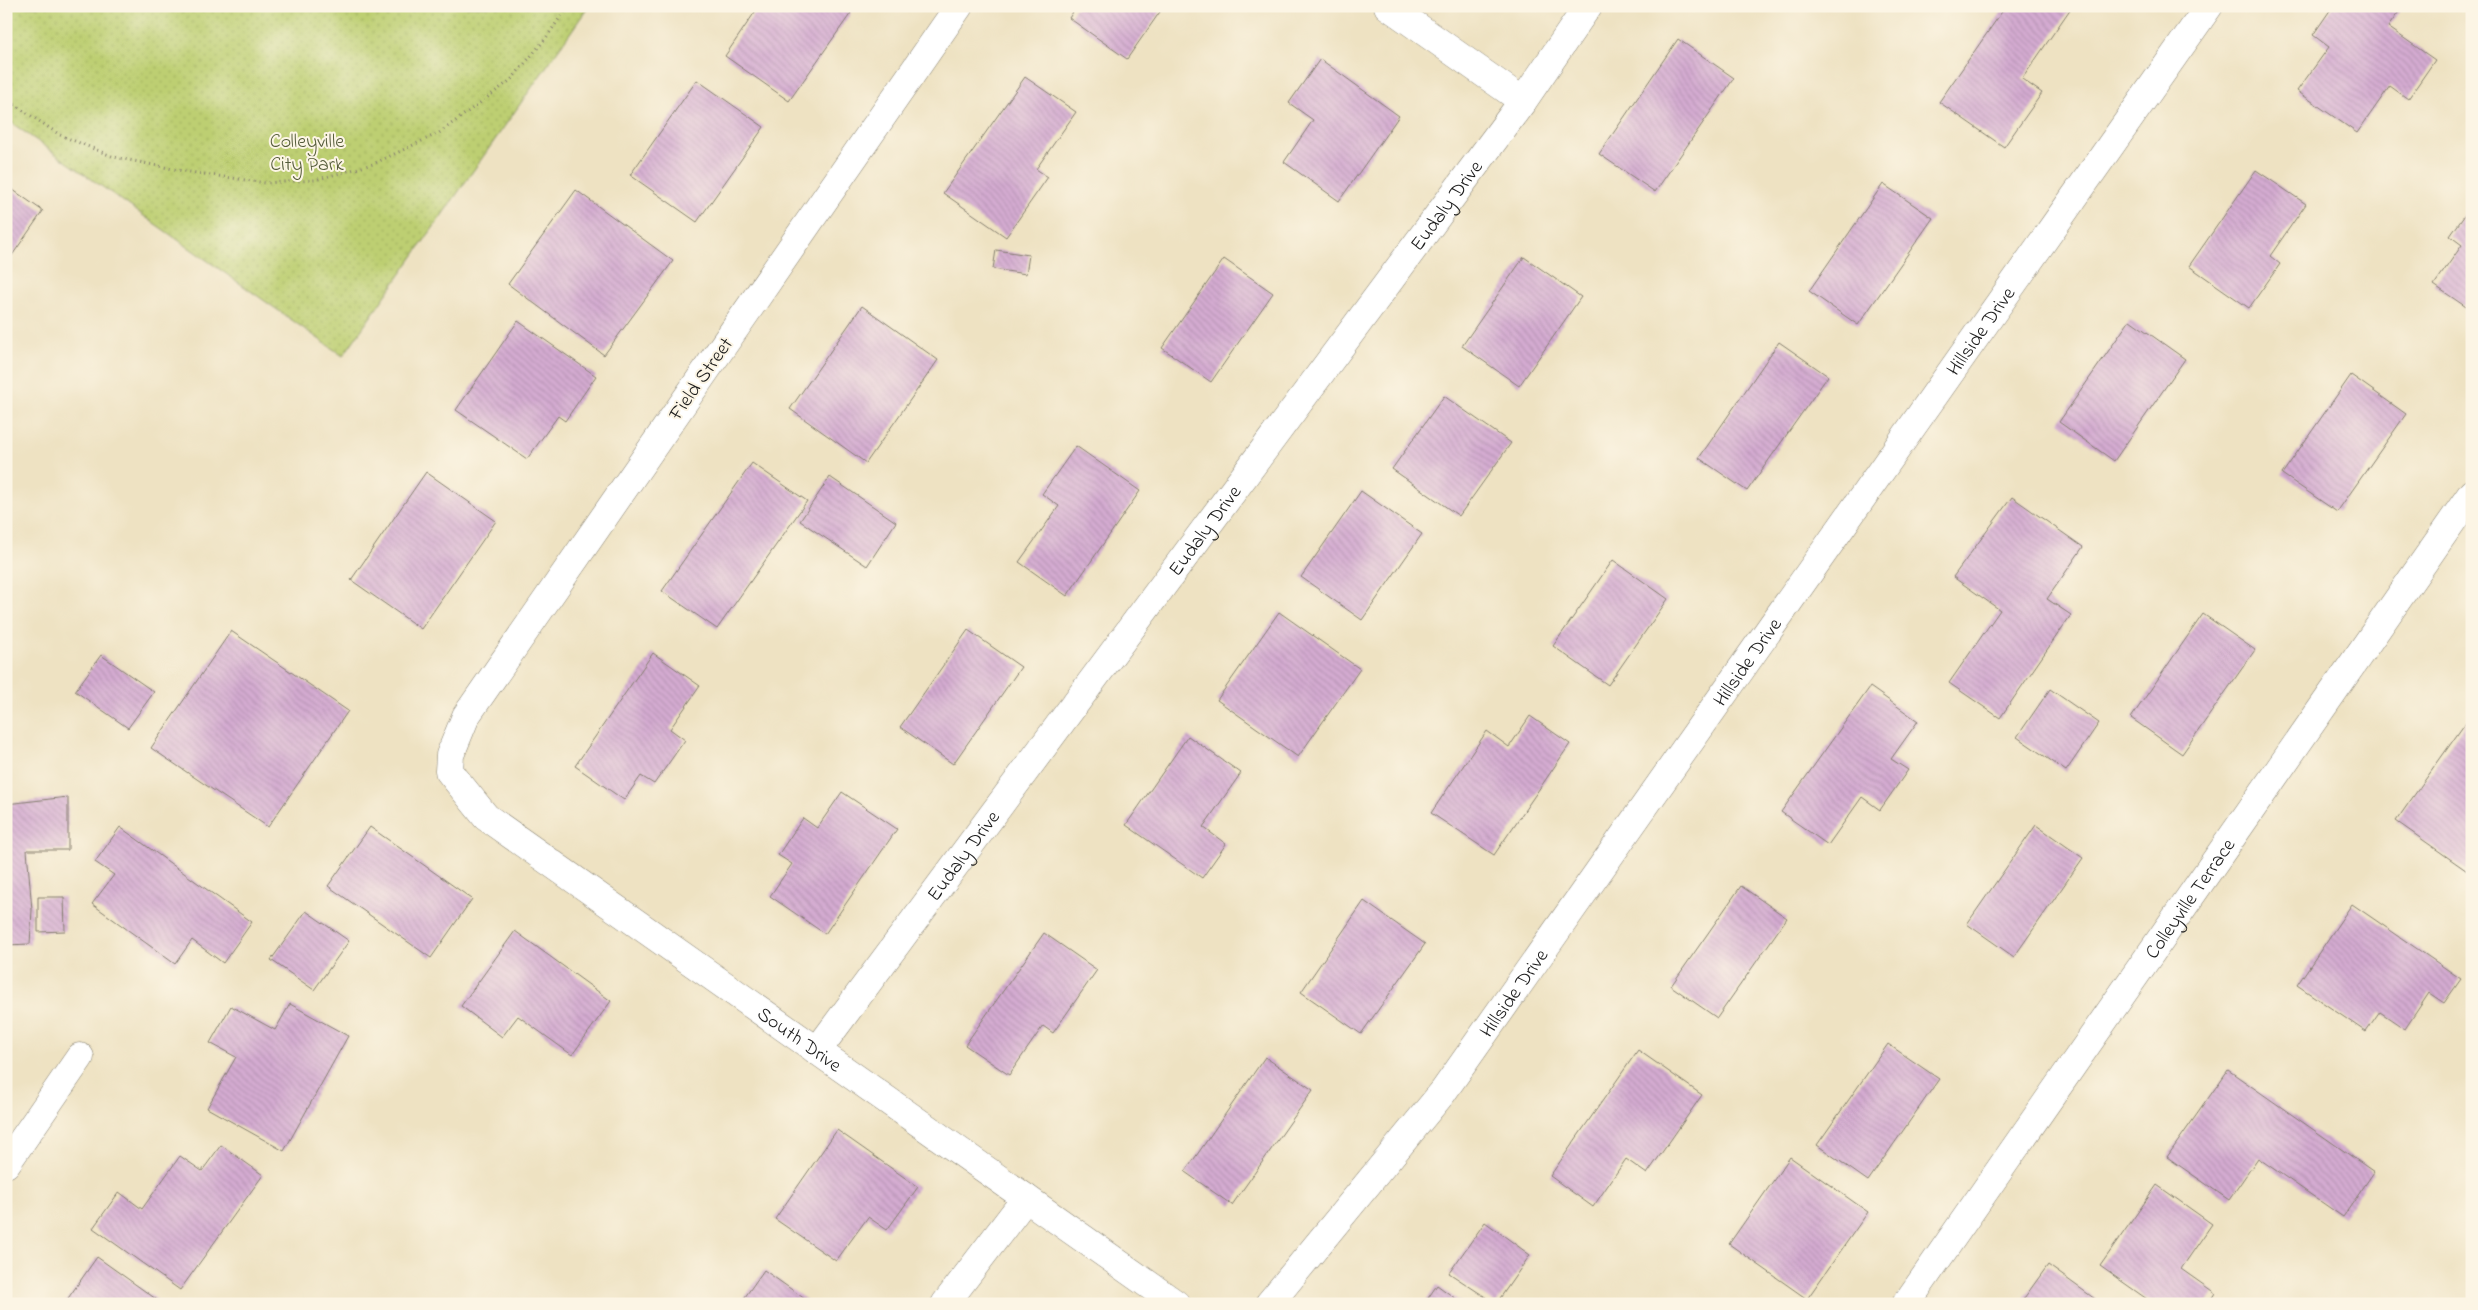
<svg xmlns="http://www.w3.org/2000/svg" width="2478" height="1310" font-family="'Indie Flower',sans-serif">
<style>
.park{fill:url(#park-dots);stroke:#6c7647}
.building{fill:url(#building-back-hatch)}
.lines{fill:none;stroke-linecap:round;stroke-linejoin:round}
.street-casing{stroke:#857f6f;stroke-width:29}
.path{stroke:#857f6f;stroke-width:3;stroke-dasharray:1 4;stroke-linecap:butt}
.street{stroke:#fff;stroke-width:28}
.labels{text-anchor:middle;stroke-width:4;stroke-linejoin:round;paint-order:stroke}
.park-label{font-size:20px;fill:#545b3a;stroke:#fcf5e5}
.street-label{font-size:20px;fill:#1c1c1c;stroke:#fcf5e5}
</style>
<defs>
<pattern id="park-dots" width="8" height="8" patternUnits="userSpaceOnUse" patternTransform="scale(1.25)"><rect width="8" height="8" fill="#bdcf72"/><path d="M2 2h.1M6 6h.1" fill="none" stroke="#a2b162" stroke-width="1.8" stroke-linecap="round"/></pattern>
<pattern id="building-back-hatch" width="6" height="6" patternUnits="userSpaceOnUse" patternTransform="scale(1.25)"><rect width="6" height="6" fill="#d4abd1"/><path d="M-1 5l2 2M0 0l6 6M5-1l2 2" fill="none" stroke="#b593b3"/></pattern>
</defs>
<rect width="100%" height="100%" fill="#fcf5e5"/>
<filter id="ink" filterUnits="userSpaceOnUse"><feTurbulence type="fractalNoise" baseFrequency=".02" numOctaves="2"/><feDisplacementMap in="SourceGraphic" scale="10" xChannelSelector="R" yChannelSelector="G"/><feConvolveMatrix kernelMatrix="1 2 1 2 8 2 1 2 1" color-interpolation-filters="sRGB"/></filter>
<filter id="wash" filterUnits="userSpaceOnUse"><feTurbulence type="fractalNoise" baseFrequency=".0096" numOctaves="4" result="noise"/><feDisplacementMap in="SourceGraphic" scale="20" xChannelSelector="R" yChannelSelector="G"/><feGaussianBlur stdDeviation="1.12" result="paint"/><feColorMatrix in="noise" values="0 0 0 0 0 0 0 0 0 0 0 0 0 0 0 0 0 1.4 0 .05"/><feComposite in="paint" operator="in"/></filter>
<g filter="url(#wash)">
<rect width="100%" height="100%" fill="#eee2c2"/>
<path class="park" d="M6 6H589L343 356 6 119Z"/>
<g id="blocks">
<path class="building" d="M759 6H841L851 13 789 101 725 56Z
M1077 6H1164L1127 59 1069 18Z
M2006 6H2068L2071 8 2022 79 2042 93 2004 147 1939 102Z
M2333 6H2403L2388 27 2435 60 2408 99 2390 86 2357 133 2297 91 2329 47 2313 35Z
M1678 39 1734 78 1655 192 1599 154Z
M1320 59 1399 116 1339 201 1284 162 1313 120 1289 103Z
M1025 77 1076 112 1036 169 1048 177 1006 237 943 193Z
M697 80 764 127 697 222 630 175Z
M2256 170 2306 204 2270 256 2280 264 2249 308 2189 266Z
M1883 184 1933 218 1858 325 1809 291Z
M6 185 43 211 6 264Z
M576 190 673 261 604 355 508 284Z
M2467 212 2472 215V311L2434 285 2462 245 2450 236Z
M996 250 1029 255 1026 274 993 269Z
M1524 257 1581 297 1519 386 1462 346Z
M1224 259 1273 293 1211 382 1162 348Z
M862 306 938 360 866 463 790 409Z
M2130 320 2185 359 2114 461 2059 422Z
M518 321 596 376 565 421 558 416 527 459 456 410Z
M1779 342 1828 376 1747 491 1699 458Z
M2351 375 2406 414 2337 512 2282 474Z
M1444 396 1511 443 1459 516 1392 469Z
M1076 446 1140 491 1067 596 1019 562 1059 506 1042 494Z
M752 463 807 501 717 629 662 591Z
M426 472 496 521 421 629 351 580Z
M830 477 896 522 867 566 800 521Z
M1361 491 1422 534 1362 620 1301 577Z
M2012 497 2083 547 2047 599 2071 615 2000 718 1949 683 2000 610 1953 577Z
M1613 560 1668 599 1608 685 1553 646Z
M1279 612 1360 669 1298 757 1217 700Z
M2203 614 2255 650 2182 754 2131 718Z
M968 630 1021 667 953 764 900 727Z
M231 631 348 711 268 827 151 748Z
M653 653 700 686 670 729 685 740 654 784 641 776 624 800 575 766Z
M101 655 154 692 128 728 75 691Z
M1870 687 1918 721 1891 759 1908 770 1880 810 1862 797 1828 845 1781 812Z
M2050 689 2099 723 2066 771 2017 737Z
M1530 716 1570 744 1494 855 1431 813 1487 731 1509 747Z
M2469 718 2472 720 2470 873 2396 821Z
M1188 736 1241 773 1203 827 1226 844 1202 878 1126 825Z
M842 792 897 829 825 934 770 896 792 864 778 855 803 818 817 828Z
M68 797V850H27L32 910 30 944 6 945V804Z
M2036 825 2083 858 2014 957 1967 924Z
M120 827 252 922 223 963 192 940 175 964 92 904 114 875 95 862Z
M370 827 472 899 431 958 328 886Z
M1741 886 1787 918 1717 1018 1671 986Z
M38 897H64L65 931 38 932Z
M1364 901 1425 944 1361 1034 1301 992Z
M2352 904 2461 979 2444 1003 2429 993 2405 1029 2380 1012 2366 1032 2297 985Z
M306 911 349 941 314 990 271 960Z
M515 931 611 1001 572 1055 518 1016 502 1037 461 1006Z
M1044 933 1097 970 1053 1033 1043 1026 1009 1075 965 1045Z
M290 1004 348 1036 284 1151 207 1108 236 1057 210 1043 231 1006 275 1030Z
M1888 1044 1939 1079 1868 1181 1817 1145Z
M1638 1050 1702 1095 1647 1174 1626 1159 1593 1207 1550 1176Z
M1265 1057 1313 1090 1232 1205 1185 1172Z
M2228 1070 2374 1172 2343 1217 2258 1158 2229 1200 2167 1157Z
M837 1130 918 1187 887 1230 868 1217 836 1261 775 1219Z
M221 1145 263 1175 180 1290 93 1228 119 1192 142 1209 180 1156 202 1171Z
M1790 1157 1868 1212 1807 1299 1729 1244Z
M2157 1185 2212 1224 2181 1269 2215 1293 2208 1304H2154L2100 1266Z
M1485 1222 1530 1255 1496 1304 1449 1273Z
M97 1257 163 1304H64Z
M2048 1265 2102 1304H2026L2022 1301Z
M764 1270 812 1304H740Z
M1437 1285 1463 1304H1424Z"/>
</g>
</g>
<g filter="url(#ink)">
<use href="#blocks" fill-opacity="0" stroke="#857f6f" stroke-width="1"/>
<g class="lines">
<g class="street-casing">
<g id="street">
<path id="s1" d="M959 6 466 716 450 755 449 771 486 817 1176 1304"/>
<path d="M1388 6 1523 101"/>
<path id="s2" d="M817 1051 1523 101 1588 6"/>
<path d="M6 1164 80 1057"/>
<path d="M945 1304 1026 1198"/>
<path id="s3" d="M1269 1304 1443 1092 2209 6"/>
<path id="s4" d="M1906 1304 2472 493"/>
</g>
</g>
<path class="path" d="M6 99 60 135 114 157 183 171 266 183 315 180 373 164 439 133 511 80 546 38 568 6"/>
<use href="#street" class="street"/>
</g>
</g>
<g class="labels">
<g class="park-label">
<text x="307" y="147">Colleyville<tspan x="307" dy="23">City Park</tspan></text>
</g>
<g class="street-label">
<text dy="7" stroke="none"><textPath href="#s2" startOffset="1054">Eudaly Drive</textPath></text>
<text dy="7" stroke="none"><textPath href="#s3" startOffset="1206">Hillside Drive</textPath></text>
<text transform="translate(700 378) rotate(-55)" y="7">Field Street</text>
<text dy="7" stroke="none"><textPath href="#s2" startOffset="649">Eudaly Drive</textPath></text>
<text dy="7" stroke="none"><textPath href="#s3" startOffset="801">Hillside Drive</textPath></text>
<text dy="7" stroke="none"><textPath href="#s2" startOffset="244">Eudaly Drive</textPath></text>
<text dy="7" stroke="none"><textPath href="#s4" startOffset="495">Colleyville Terrace</textPath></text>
<text dy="7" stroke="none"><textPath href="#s3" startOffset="396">Hillside Drive</textPath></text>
<text dy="7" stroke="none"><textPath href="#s1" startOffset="1366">South Drive</textPath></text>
</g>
</g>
<rect width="2478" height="1310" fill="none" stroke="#fcf5e5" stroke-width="25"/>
</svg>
